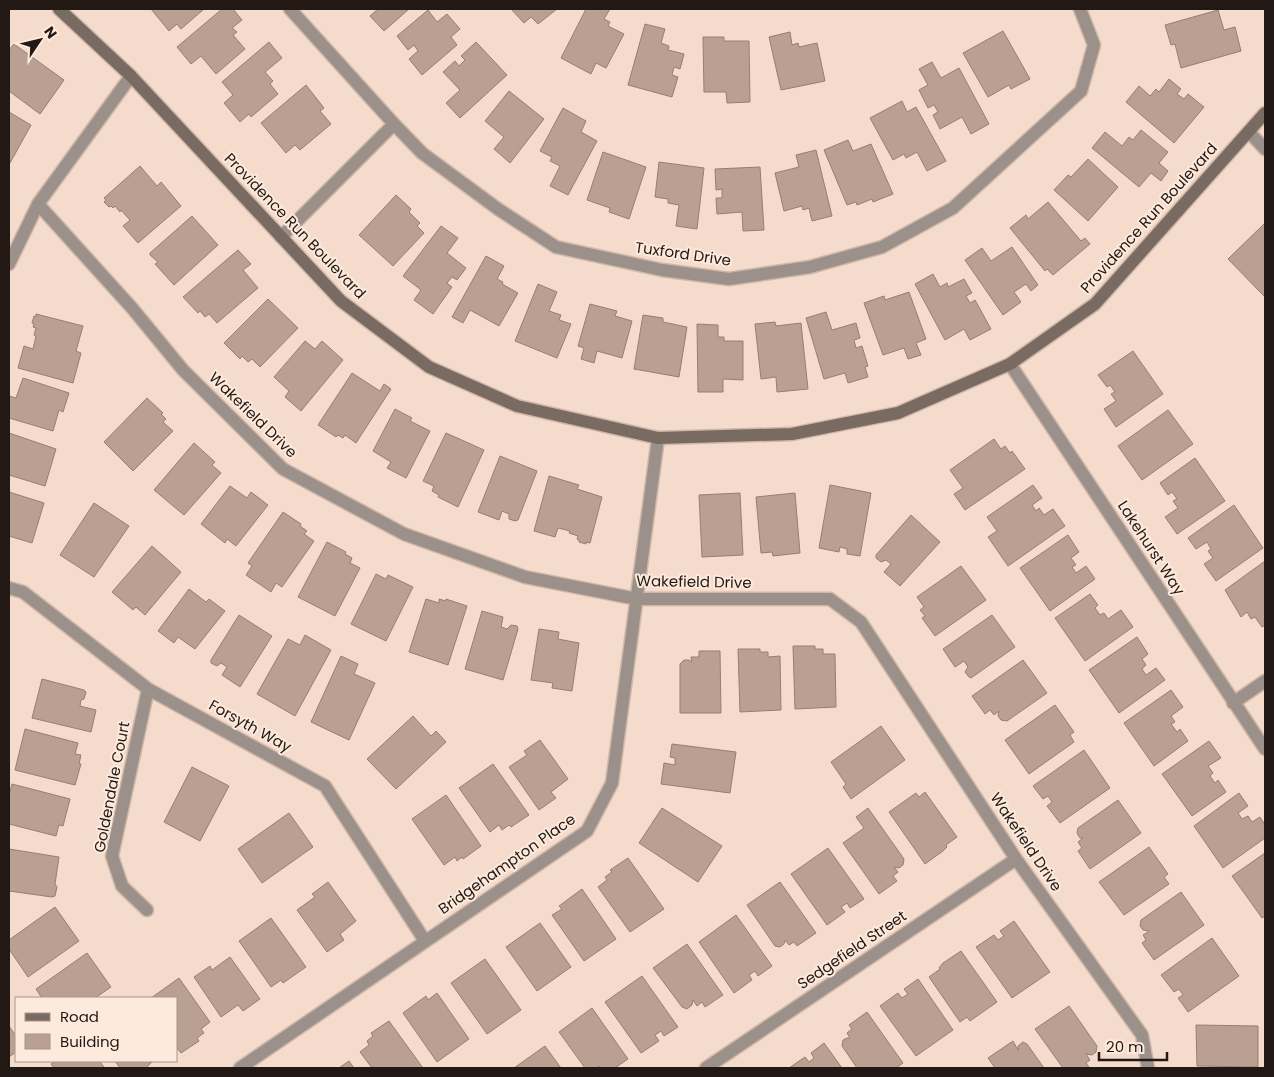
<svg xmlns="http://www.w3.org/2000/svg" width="1274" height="1077" font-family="Poppins,sans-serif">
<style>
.building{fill:#b9a092;stroke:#967e71}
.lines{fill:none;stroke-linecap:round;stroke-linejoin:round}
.street-casing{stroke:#cfb8aa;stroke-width:15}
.secondary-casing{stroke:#cfb8aa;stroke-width:15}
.street{stroke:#9b918a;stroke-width:12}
.secondary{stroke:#796b61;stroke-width:12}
.labels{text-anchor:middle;stroke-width:4;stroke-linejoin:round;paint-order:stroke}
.street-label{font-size:15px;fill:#221914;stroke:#fee9dd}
</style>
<rect width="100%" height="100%" fill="#f5dbcb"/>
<path class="building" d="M151 9H204L181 29 177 24 169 31Z
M222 9H233L242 20 232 28 237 32 233 35 245 49 216 74 201 56 191 64 177 47Z
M378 9H409L384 31 370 16Z
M511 9H557L538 24 531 17 524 23Z
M586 9H610L604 19 610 22 608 26 624 34 606 68 596 63 591 74 561 58Z
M428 10 437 22 447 14 460 29 451 37 457 45 422 75 409 59 418 51 414 45 408 50 397 36Z
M1218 10 1224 30 1235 27 1241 51 1181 68 1175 44 1171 45 1165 25Z
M645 24 665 29 661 43 669 46 668 50 684 54 680 69 674 67 672 75 678 77 672 97 628 85Z
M1003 31 1030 79 1011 89 1009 85 988 97 963 53Z
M790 32 792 45 798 43 799 47 817 43 825 81 781 90 769 37Z
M703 37H724V41H749L750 102 727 103 726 92H704Z
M269 42 282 58 265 72 273 81 270 84 278 94 251 117 249 114 240 122 224 103 233 95 222 82Z
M476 42 507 75 460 118 446 103 460 90 443 72 455 61 459 66 465 60 461 56Z
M14 44 64 80 40 114 9 91V50Z
M932 62 941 78 959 68 989 124 971 134 962 117 940 129 933 115 938 112 934 105 928 108 919 90 928 85 919 69Z
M1169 79 1181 89 1177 94 1184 99 1188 94 1204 107 1174 143 1126 102 1139 86 1150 96 1156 89 1159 92Z
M306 85 324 108 320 111 331 124 300 150 295 145 286 153 261 123Z
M509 91 544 119 510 163 494 149 504 137 485 121Z
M902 101 907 112 916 107 946 161 927 171 917 152 906 158 904 154 893 160 870 118Z
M563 108 586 121 581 132 597 141 568 195 550 186 560 166 550 161 552 157 540 151Z
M9 112 31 125 10 163 9 162Z
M1141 130 1168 152 1159 163 1168 171 1161 181 1151 173 1139 187 1092 148 1105 132 1122 146 1129 137 1133 140Z
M848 140 853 151 871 144 893 194 873 202 872 199 857 205 856 202 847 205 824 150Z
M816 150 832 216 812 221 809 208 803 210 802 206 784 211 775 173 799 167 796 155Z
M603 152 646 167 629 219 609 212 610 208 587 200Z
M1088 159 1118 187 1088 221 1054 190 1068 175 1071 177Z
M659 162 704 168 697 229 676 226 679 205 668 203V199L655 197Z
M140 166 157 186 161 182 181 206 138 243 123 226 130 220 121 210 120 212 115 206 113 208 111 206 109 207 104 202 106 200 104 198Z
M760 167 764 230 743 231 742 212 717 214 716 198H722V189L716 190 715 169Z
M396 195 411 209 409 212 420 223 417 226 424 233 393 266 359 235Z
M1048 202 1081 241 1085 238 1090 244 1053 275 1047 269 1045 271 1010 228 1026 215 1028 219Z
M192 216 218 245 174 285 155 264 158 262 150 255V253Z
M1265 223V295L1264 296 1228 259Z
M441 226 458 238 447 253 466 268 457 280 452 277 447 283 452 287 433 314 414 300 421 290 403 276Z
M1012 247 1038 285 1031 291 1026 284 1014 292 1021 302 1003 315 965 260 982 248 991 261Z
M238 250 251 264 243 270 258 288 217 323 209 314 205 317 200 311 198 313 183 297Z
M486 256 504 266 497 279 503 282 502 284 518 293 499 326 470 310 463 323 452 317Z
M933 274 940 287 947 283 948 287 964 279 972 293 966 296 970 303 975 300 991 329 970 340 964 329 945 340 915 284Z
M538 284 557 292 549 311 561 315 559 320 571 324 557 358 515 341Z
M909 292 926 339 916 343 921 355 908 359 904 348 883 355 864 303 884 296 885 300Z
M268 299 298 328 260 367 252 359 248 362 242 356 240 359 224 343Z
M590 304 617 311 615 316 632 321 622 358 597 351 594 363 581 359 584 348 578 346Z
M826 312 832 330 856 323 860 338 854 340 856 348 862 346 868 366 865 367 868 377 848 383 845 373 824 379 806 318Z
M36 314 83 326 76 351 81 353 73 383 18 368 24 346 33 349 36 336 34 335 36 328 33 327 34 324 32 323 34 316 36 317Z
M643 315 663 318V322L687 327 679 377 634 369Z
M775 322 776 326 801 323 808 389 777 392 776 377 761 379 755 324Z
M697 324 718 325V337H724V341H743V380L723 379V392H698Z
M305 341 315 349 322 341 343 360 301 411 285 397 289 391 274 377Z
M1133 351 1163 394 1116 427 1104 409 1116 401 1111 394 1115 392 1110 385 1107 387 1098 375Z
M352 373 380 391 384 384 391 389 356 443 345 435 343 438 338 435 336 437 318 425Z
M23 378 69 393 63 412 59 410 53 431 9 418V396L16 398Z
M147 398 163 413 161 414 166 419 163 422 173 431 133 471 104 442Z
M395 409 412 418 410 421 430 431 406 478 387 468 391 462 373 451Z
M1168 410 1193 444 1142 480 1118 446Z
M9 433 56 449 45 486 9 475Z
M446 433 484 450 458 507 438 497 439 495 432 491 434 486 423 481Z
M994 439 1001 449 1005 446 1010 453 1012 451 1025 469 965 510 954 494 963 488 950 470Z
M194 443 215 462 212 465 221 473 184 515 154 490Z
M500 456 537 471 518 520 515 521 509 519V514L502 511 499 520 478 512Z
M1195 458 1225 501 1177 534 1165 517 1178 508 1173 501 1177 499 1172 492 1168 495 1160 483Z
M549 476 579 485 577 489 602 497 590 543 586 542V544L579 542V540L577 539 578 536 569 533 570 531 558 528 555 537 534 531Z
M830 485 871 493 860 556 847 554V549L840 547 839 552 819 548Z
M1033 485 1042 498 1032 505 1036 511 1039 508 1044 515 1053 509 1065 526 1008 566 988 537 997 531 987 517Z
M230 486 247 498 251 492 268 505 236 546 227 539 225 543 201 524Z
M9 492 44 503 32 543 9 536Z
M740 493 743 555 702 557 699 495Z
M795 493 800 553 773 556 772 552 761 553 756 497Z
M94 503 129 526 94 577 60 555Z
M1234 505 1263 548 1216 581 1204 564 1213 558 1208 551 1211 549 1207 542 1196 549 1188 538Z
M283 512 301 524 300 526 307 531 304 534 314 541 282 587 276 583 271 592 246 575 252 566 248 563Z
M911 515 940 542 900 586 884 572 891 564 886 560 881 562 876 558V555Z
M1068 535 1079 552 1071 558 1076 565 1072 567 1076 573 1086 566 1095 579 1050 611 1020 568Z
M327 542 346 552 345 554 352 558 350 563 360 568 335 616 298 597Z
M152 546 181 572 145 615 136 607 133 610 112 592Z
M1265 561V625L1262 627 1255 617 1251 619 1247 612 1241 617 1225 590Z
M961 566 986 600 935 636 922 618 925 616 920 610 924 607 917 597Z
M376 574 386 579 388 575 413 587 386 641 351 624Z
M189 589 206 602 209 599 225 611 195 649 178 637 174 643 158 631Z
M1090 594 1098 605 1095 608 1100 615 1104 613 1108 619 1121 610 1133 627 1085 661 1055 618Z
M426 599 439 603V599L446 601V599L467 606 448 665 409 652Z
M482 611 503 617 501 627 507 629 511 625 517 626 518 629 503 680 465 669Z
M239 615 272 636 240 687 222 675 227 667 221 663 217 666 211 663V660Z
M992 615 1015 647 971 678 969 677 965 672 968 667 964 661 955 667 943 649Z
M539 629 559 632 558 639 579 643 572 691 552 688 553 683 531 680Z
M305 635 331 650 295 716 257 694 288 639 300 645Z
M1137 637 1148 654 1142 659 1146 665 1142 669 1146 675 1156 668 1165 680 1119 713 1089 670Z
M793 646H815V649H823V654H835L836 707 795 709Z
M738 649H760V652H768V657L780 656 781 710 740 712Z
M699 651H720L721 713H680V664L684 660H689L692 662 691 657H699Z
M341 656 358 664 354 674 375 683 349 740 311 722Z
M1023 660 1047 693 1007 721 1001 720 998 716 999 711 994 715 990 710 985 714 972 696Z
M42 679 84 690 86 692 84 699 81 700 80 706 96 710 91 732 32 718Z
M1171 690 1183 707 1171 716 1175 722 1171 724 1177 732 1180 729 1188 741 1154 766 1124 723Z
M1055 705 1074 732 1070 735 1074 742 1029 774 1005 740Z
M413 716 431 736 436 731 446 742 396 789 367 759Z
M881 726 905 760 851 799 843 787 846 784 831 762Z
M25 729 78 743 75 754 81 755 79 764H81L75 785 15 770Z
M540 740 568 779 551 792 556 798 539 810 509 767 527 755 524 751Z
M1209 741 1221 758 1208 766 1213 773 1210 776 1215 783 1218 780 1226 792 1192 816 1162 774Z
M672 744 736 752 730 793 661 784 664 763 675 765V758L670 757Z
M1084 750 1110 788 1060 823 1047 806 1052 802 1048 796 1043 799 1033 786Z
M493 764 529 815 511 827 509 825 502 830 499 825 490 832 459 788Z
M192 767 229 786 200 841 164 822Z
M12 784 70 799 63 826 59 825 56 836 9 824V795Z
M925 792 957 837 946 845 947 847 943 851 925 864 889 812 916 793 919 797Z
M1239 793 1248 806 1238 813 1242 819 1248 816 1252 822 1260 817 1265 825V838L1223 868 1194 826Z
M446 795 481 846 463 859 462 857 457 861 455 857 444 865 412 819Z
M1118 800 1141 833 1090 869 1078 851 1082 848 1078 842 1083 838H1080L1077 833 1078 828Z
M662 808 722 846 698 882 639 843Z
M868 808 904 859 903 865 899 868 894 867 898 872 893 876 897 881 879 894 843 843 864 828 856 817Z
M289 813 313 847 262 883 238 849Z
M1149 847 1168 874 1164 877 1169 884 1124 915 1099 882Z
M828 848 864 899 850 908 847 903 841 907 845 912 827 925 791 874Z
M9 849 59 857 55 884 57 887 55 896 52 897 9 891Z
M1265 853V916L1262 918 1232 876Z
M628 858 664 909 630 932 598 887 607 880 605 877 612 872 610 870Z
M328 882 356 921 340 934 344 940 327 952 297 910 315 897 312 894Z
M780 882 816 933 797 946 794 942 789 945 785 940 784 944 780 947 775 946 747 905Z
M582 889 616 939 584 961 552 915 562 909 559 906Z
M1181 892 1204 925 1154 960 1142 943 1146 940 1143 935 1149 931 1143 930 1140 926 1141 920Z
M55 907 79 941 28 977 9 949V940Z
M736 915 772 966 758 976 755 971 749 975 752 980 734 993 699 942Z
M271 918 306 967 283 983 281 980 271 987 239 941Z
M1014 921 1050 972 1012 998 976 947 994 935 998 940 1004 936 1000 931Z
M540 923 571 967 537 991 506 947Z
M1212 938 1239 976 1188 1012 1178 998 1183 995 1179 989 1174 992 1161 975Z
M687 944 723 995 705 1007 702 1002 697 1006 693 1000 692 1005 687 1009 682 1007 653 968Z
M961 951 997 1002 970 1021 967 1017 960 1022 929 977 940 969 939 968 943 963Z
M87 953 111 987 95 998H42L36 989Z
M230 957 260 999 243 1011 238 1005 221 1017 194 977 210 966 212 970Z
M485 959 521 1010 487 1034 451 983Z
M642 976 678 1027 664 1036 661 1031 655 1035 659 1041 641 1053 605 1002Z
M179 978 210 1022 201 1029 204 1033 197 1038 199 1041 181 1053 176 1047V998H151Z
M918 979 953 1030 916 1056 880 1006 898 993 902 998 908 994 904 989Z
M437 993 469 1039 437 1062 403 1013 426 996 428 1000Z
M1069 1006 1097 1046 1096 1052 1092 1055 1086 1054 1090 1060 1086 1063 1089 1067 1088 1068H1063L1035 1029Z
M592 1008 628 1059 615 1068H600L599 1066 598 1068H585L559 1032Z
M867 1012 903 1063 896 1068H857L842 1046 843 1040 847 1038H850L847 1033 852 1029 849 1025Z
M389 1021 423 1068H372L360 1052 369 1045 367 1041 373 1036 371 1033Z
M1196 1025 1258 1026V1067L1197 1066Z
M9 1026 16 1036V1052L9 1057Z
M1013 1041 1018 1050V1046L1023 1042 1027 1044 1044 1068H995L988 1058Z
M824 1043 842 1068H789L805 1057 809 1062 814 1058 811 1053Z
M545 1046 561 1068H514Z
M56 1061H99L105 1068H54L51 1064Z
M115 1061H153L146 1068H120Z
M349 1061 354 1068H339Z"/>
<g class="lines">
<g class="street-casing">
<path id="street" d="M290 9 394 124 422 153 498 209 556 247 662 270 729 279 810 267 882 247 953 208 1081 91 1094 45 1080 9
M1249 132 1265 149
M38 204 132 308 183 370 283 469 404 534 525 577 637 599H830L861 622 1016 859 1142 1035 1148 1068
M281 237 394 124
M9 264 38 204 131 76
M1010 364 1265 749
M9 588 23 592 148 689 325 786 425 941
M1233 703 1265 681
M147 910 122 886 112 856 148 689
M240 1068 587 831 612 783 658 438
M706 1068 1016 859"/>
</g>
<g class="secondary-casing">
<path id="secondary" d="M59 9 131 76 341 301 429 367 517 406 658 438 792 434 898 413 1010 364 1095 304 1265 113"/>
</g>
<use href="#street" class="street"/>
<use href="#secondary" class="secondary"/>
</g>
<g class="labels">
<g class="street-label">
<text transform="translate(1149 218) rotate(-48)" y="5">Providence Run Boulevard</text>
<text transform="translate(295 226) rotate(46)" y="5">Providence Run Boulevard</text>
<text transform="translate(683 254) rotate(8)" y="5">Tuxford Drive</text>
<text transform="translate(253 415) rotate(44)" y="5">Wakefield Drive</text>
<text transform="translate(1151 548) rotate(57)" y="5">Lakehurst Way</text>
<text transform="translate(694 582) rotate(1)" y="5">Wakefield Drive</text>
<text transform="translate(250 726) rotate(29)" y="5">Forsyth Way</text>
<text transform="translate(112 787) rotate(-79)" y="5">Goldendale Court</text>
<text transform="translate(1026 842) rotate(56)" y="5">Wakefield Drive</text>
<text transform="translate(507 864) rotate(-35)" y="5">Bridgehampton Place</text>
<text transform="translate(852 950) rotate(-34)" y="5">Sedgefield Street</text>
</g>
</g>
<rect width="1274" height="1077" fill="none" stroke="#221914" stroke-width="20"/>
<rect x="15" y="997" width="162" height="65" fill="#fee9dd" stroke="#a6968d"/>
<rect x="25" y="1013" width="25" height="8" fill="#796b61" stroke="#a6968d"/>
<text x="60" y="1022" font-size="15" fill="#221914">Road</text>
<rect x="25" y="1034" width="25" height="15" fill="#b9a092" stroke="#a6968d"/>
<text x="60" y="1047" font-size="15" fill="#221914">Building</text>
<g transform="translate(40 40) rotate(55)" stroke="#fee9dd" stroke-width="4" paint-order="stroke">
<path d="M0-4L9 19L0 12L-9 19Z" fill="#221914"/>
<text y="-8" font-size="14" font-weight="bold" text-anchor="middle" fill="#221914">N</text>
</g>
<path d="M1099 1052v8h68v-8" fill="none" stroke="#221914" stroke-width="2.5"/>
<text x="1106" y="1052" font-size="15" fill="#221914" stroke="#fee9dd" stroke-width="4" paint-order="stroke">20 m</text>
</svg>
